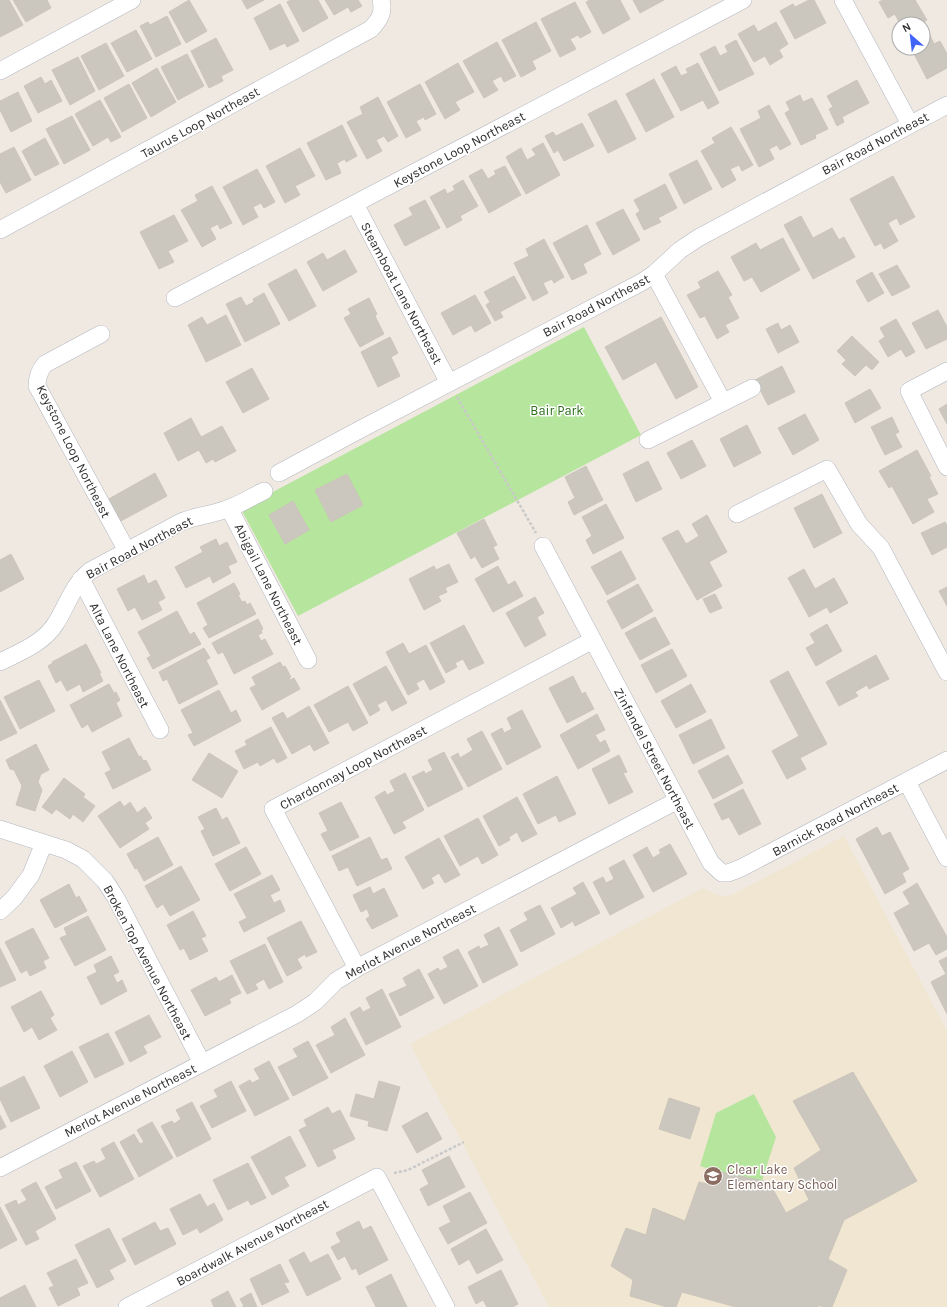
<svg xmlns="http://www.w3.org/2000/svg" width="947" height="1307" font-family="Karla,sans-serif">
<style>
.education{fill:#f0e6d1}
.green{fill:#b6e59e}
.building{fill:#cbc7bf;stroke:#cbc5ba}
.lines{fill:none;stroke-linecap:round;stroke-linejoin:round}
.street-casing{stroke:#b4b7c1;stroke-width:18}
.path{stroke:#c9c9c9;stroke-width:2.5;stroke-dasharray:3 2;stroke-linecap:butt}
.street{stroke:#fff;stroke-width:17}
.labels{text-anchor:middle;stroke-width:3;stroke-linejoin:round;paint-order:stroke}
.street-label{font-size:13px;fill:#2e2e2e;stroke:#fff}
.park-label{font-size:13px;fill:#2c6e1b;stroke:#fff}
.education-label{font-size:13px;fill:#785e54;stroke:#fff;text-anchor:start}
</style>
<rect width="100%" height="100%" fill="#efe9e1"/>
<path class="education" d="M844 836 947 1031V1307H549L410 1044 703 888 715 894 724 896 732 895Z"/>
<path class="green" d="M584 327 641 435 298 616 241 509Z
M754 1094 776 1137 761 1184 700 1166 716 1113Z"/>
<path class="building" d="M0 0H9L23 25 0 37Z
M13 0H47L51 8 26 22Z
M189 0 207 31 186 43 169 12Z
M242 0H264L247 9Z
M291 0H318L328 18 303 32 287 2Z
M325 0H358L362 6 351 12 348 7 334 15Z
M590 0H620L630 19 603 34 586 2Z
M633 0H664L640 13Z
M809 0H814L826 23 795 39 780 11 793 4 795 7Z
M883 0H915L927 20 920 24H900L895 14 888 18 879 2Z
M575 2 591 32 580 38 578 35 570 39 576 49 560 57 541 19Z
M280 4 299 41 287 47 285 43 270 50 254 18Z
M167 16 181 44 156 57 140 26 148 22 150 25Z
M536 22 551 51 532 61 536 69 521 77 502 40Z
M776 22 788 44 779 50 783 57 770 65 765 56 754 62 738 34 754 25 758 32Z
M136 30 152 59 127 72 111 43Z
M928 31 934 44 940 41 947 54V68L927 79 911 48H923V33Z
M216 38 233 70 221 76 223 81 209 88 191 51Z
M736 40 754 74 719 91 700 54 715 46 720 56 728 52 725 46Z
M497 42 516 76 504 82 501 76 492 81 498 90 484 98 463 61Z
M106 43 124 76 99 90 81 56Z
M187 54 204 86 178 100 161 67Z
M78 57 95 91 70 105 52 70Z
M458 63 474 92 455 102 460 110 445 119 425 82Z
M698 63 719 103 708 109 703 100 681 111 661 74 676 66 681 76 688 73 686 69Z
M157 68 176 102 151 117 132 83Z
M41 77 45 84 51 80 62 101 38 113 24 86Z
M654 79 674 117 646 132 626 94Z
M857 80 869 103 842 117 844 122 837 126 829 109 833 107 827 96Z
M129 84 147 118 122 132 104 98Z
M420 84 436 114 425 120 424 117 416 121 421 130 406 138 387 102Z
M18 92 32 121 11 132 0 110V101Z
M800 95 803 102 812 98 828 129 815 135 816 138 801 145 785 113 790 110 786 102Z
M378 97 398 136 388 142 384 136 376 140 382 151 367 159 347 122 363 114 360 107Z
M100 100 121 137 111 142 108 137 93 146 75 114Z
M616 100 636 139 608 153 588 114Z
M769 105 791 144 780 150 777 145 769 149 774 159 759 167 740 129 761 118 758 111Z
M72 116 90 150 64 164 46 129Z
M582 123 594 146 564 161 558 150 554 153 545 136 553 132 556 136Z
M342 125 357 156 346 162 345 159 337 163 341 173 326 180 307 143Z
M731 127 753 165 742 171 739 165 730 169 736 180 722 188 701 151 715 143 712 138Z
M45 138 59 164 35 176 22 151Z
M543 143 560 175 526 194 506 157 521 148 527 160 536 155 532 149Z
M14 147 31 180 6 193 0 182V154Z
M300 148 315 176 295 186 300 195 285 203 266 166Z
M697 160 712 189 684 204 669 174Z
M505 166 521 195 489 213 469 176 482 169 488 179 496 174 494 171Z
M257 169 275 202 264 208 261 203 253 207 258 217 243 225 223 187Z
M893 176 915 217 900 225 897 218 888 223 898 241 884 249 881 243 875 246 850 199Z
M463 180 478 206 460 216 462 220 447 228 430 197 445 189 447 194 455 190 453 186Z
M665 184 677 208 658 218 661 222 644 230 636 214 640 211 634 200Z
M212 186 232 223 220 229 218 224 210 228 216 239 202 247 181 210 198 201 195 195Z
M425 200 440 228 405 246 394 225 413 215 409 208Z
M623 209 640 240 613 255 596 223Z
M174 215 188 241 168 251 174 262 159 269 140 232Z
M801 216 813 238 832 228 839 240 844 237 855 257 813 279 784 225Z
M587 225 601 254 583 264 587 273 572 280 553 243Z
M783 238 800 270 761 292 752 277 744 281 731 257 756 243 760 250Z
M544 239 564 277 554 283 552 279 543 283 548 293 533 301 514 263 529 256 526 249Z
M345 250 357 272 323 291 307 262 323 253 327 260Z
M897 265 910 287 892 296 879 274Z
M296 269 316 306 289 321 268 284Z
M718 271 732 295 728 297 739 318 725 325 729 332 717 339 705 316 700 318 687 295 701 288 698 282Z
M872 272 884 293 868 302 856 281Z
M514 276 526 298 500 312 503 317 495 321 486 305 490 302 484 292Z
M264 293 280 324 245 342 226 304 241 297 246 306 254 302 253 299Z
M475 295 491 323 475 332 471 325 453 335 441 313Z
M369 298 377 314 375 316 384 334 360 347 344 318 351 314 348 309Z
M938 310 947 327V339L926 349 912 323Z
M226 315 241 345 206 362 188 325 202 317 207 325Z
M661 317 698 387 676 399 656 362 623 380 605 347Z
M896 319 915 352 906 357 901 349 888 357 879 341 885 337 880 328Z
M778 323 781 330 790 325 799 342 778 353 766 329Z
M852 336 879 362 872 370 866 365 855 376 842 364 846 360 837 351Z
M390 337 398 353 391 357 400 376 378 387 361 352Z
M782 366 795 392 768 405 755 380Z
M252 368 269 399 243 413 226 382Z
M870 389 881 408 855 423 845 403Z
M947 404V424L939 409Z
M805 414 819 440 793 455 778 428Z
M892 417 899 432 895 434 902 447 885 455 871 427Z
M191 418 201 437 222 426 236 451 215 462 213 459 206 463 199 450 178 461 164 433Z
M747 425 761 453 734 467 720 439Z
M692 440 706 466 681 479 667 453Z
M917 450 931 476 929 477 938 494 927 499 934 512 913 524 892 486 889 488 879 471Z
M648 461 662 489 636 502 623 474Z
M586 466 603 500 574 515 568 502 575 498 565 477Z
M155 473 167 496 119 522 107 500Z
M347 474 363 505 331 522 315 490Z
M822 494 842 533 814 548 794 508Z
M293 501 309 530 285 544 269 515Z
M606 504 624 538 593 554 586 540 592 536 582 517Z
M707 515 727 552 709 562 722 586 697 600 662 538 678 530 686 544 699 536 692 524Z
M484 519 497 545 493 547 499 559 482 568 475 556 471 559 457 533Z
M945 522 947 525V547L932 555 921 533Z
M216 539 219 546 227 542 237 562 228 566 231 573 213 583 210 576 186 588 175 567 203 552 200 547Z
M621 551 636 579 607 595 591 567Z
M11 554 24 579 0 592V560Z
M449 564 458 582 445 588 447 592 438 596 441 601 424 610 409 579 434 566 436 570Z
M498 566 508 585 515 581 523 596 493 612 475 579Z
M804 569 815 589 834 578 848 603 830 613 827 607 809 617 788 578Z
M144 575 148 584 156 580 165 598 158 602 162 610 142 620 135 607 128 611 117 589Z
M234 583 240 594 238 595 242 602 245 601 247 605 250 603 256 614 209 638 203 628 208 625 197 603Z
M638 584 653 611 622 629 607 601Z
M947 587V606L939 591Z
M715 594 722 608 710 613 703 599Z
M535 597 544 613 537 617 546 635 525 647 506 613Z
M177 611 190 635 194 632 201 644 153 669 147 658 151 656 138 632Z
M655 617 670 644 640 660 625 633Z
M258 619 263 629 261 630 262 633 258 635 261 641 265 639 273 654 234 674 223 652 218 654 212 643Z
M827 624 842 651 816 666 806 648 815 643 810 634Z
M464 625 484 663 469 670 463 659 455 663 457 667 446 673 430 643Z
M403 643 409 654 426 645 445 682 430 690 424 679 416 683 419 689 408 695 386 652Z
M86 644 101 673H99L103 681 83 692 80 684 67 691 61 680 56 683 48 666 53 663 52 662Z
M204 648 210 658 206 660 218 684 179 704 167 679 163 681 159 672Z
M672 649 687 676 656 693 641 665Z
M876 655 889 679 869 689 867 685 855 692 858 696 839 706 826 682Z
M280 662 283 667 285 666 291 677 289 678 290 680 294 678 300 689 262 710 250 688 256 685 252 677Z
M386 666 407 703 392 711 386 700 377 705 380 710 370 716 353 684Z
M788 671 827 744 800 758 806 769 787 779 772 751 799 736 770 681Z
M573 676 582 694 585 692 594 709 567 723 549 688Z
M39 680 55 711 20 729 4 697Z
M109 684 114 693 116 692 120 700 116 703 122 716 92 732 88 724 82 728 70 705Z
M691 684 706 712 676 728 661 701Z
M348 686 368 723 353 731 348 722 329 732 314 705Z
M219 690 231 713 236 710 241 721 194 746 188 735 193 733 181 710Z
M0 700 17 733 0 741Z
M309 706 329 743 314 751 310 744 292 754 272 718 283 712 287 719Z
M522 710 541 747 507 765 491 734 502 728 504 733 512 729 507 718Z
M597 714 605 730 595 735 600 743 605 740 610 751 578 769 560 735Z
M711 719 725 748 693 764 679 735Z
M271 727 287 758 277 763 274 758 260 766 258 762 244 769 235 751 247 745 245 741Z
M482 731 502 769 468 787 451 757 458 753 460 758 473 750 467 739Z
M129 738 139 757 141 756 143 761 146 760 151 770 113 789 105 773 111 770 102 752Z
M36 744 49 770 41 774 38 782 42 790 35 811 16 805 22 786 14 770 10 769 6 760Z
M444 752 463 789 428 807 412 777 424 771 425 774 433 770 428 760Z
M209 753 238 771 222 798 192 780Z
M619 755 627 772 623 773 633 792 609 804 592 769Z
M728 755 743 783 713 799 698 771Z
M405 773 424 810 402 822 406 828 394 834 375 797 385 791 387 795 395 791 390 781Z
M557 776 576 814 559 822 556 815 538 824 523 794Z
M64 778 85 794 83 797 95 806 83 822 73 814 70 819 56 809 52 814 42 807Z
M743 789 761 824 739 835 729 817 722 820 714 804Z
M517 797 537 834 522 842 517 832 509 837 510 840 499 846 483 816Z
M120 801 124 807 130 802 137 813 145 807 152 818 145 823 149 829 120 848 98 816Z
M341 802 359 837 330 851 321 834 328 831 319 813Z
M216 808 222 820 227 817 240 843 213 856 201 831 205 829 198 817Z
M478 818 498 855 482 864 478 856 460 866 444 836Z
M877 827 882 836 890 832 909 869 902 873 906 882 885 894 856 839Z
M158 837 173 865 144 881 137 868 135 869 127 854Z
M370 837 381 860 387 858 392 869 357 886 348 867 339 871 332 856Z
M439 838 460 875 445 883 439 873 431 878 434 883 423 889 405 857Z
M670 844 687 874 653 892 633 855 647 847 653 858 661 853 659 850Z
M246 847 261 874 230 891 215 864Z
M624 860 644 897 610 915 593 882 603 877 606 883 614 879 609 868Z
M181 866 200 900 170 916 163 904 157 908 145 886Z
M272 875 280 890 270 895 274 903 280 900 285 911 244 932 239 922 247 918 234 894Z
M583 882 600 913 575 926 573 921 561 928 551 908 577 894 573 888Z
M917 883 947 937V949L936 955 929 943 914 951 894 913 910 904 903 892Z
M69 884 76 898 79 896 87 911 55 928 40 900Z
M370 887 373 894 384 888 398 916 372 929 366 919 370 916 367 909 361 912 353 895Z
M540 905 555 934 521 952 510 930 528 920 524 913Z
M193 911 206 936 201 938 208 951 190 960 184 948 180 950 167 925Z
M88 916 106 950 75 966 60 938 67 935 64 928Z
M301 921 317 952 306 957 305 954 297 959 302 968 287 976 267 938Z
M499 927 518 965 483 983 468 952 479 946 480 949 489 945 484 935Z
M33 928 49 958 43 961 46 968 30 976 27 970 21 973 5 942Z
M265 944 283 982 269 989 264 979 255 984 258 989 247 994 230 961Z
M0 948 16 980 0 987Z
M458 949 478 986 444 1004 428 974 438 968 440 971 448 967 443 957Z
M111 956 119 972 113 975 117 983 122 980 127 991 101 1005 87 977 97 972 94 965Z
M947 957V1014L931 982 946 974 939 961Z
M419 969 434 998 400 1016 389 994 407 986 403 978Z
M232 975 241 993 229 999 231 1003 205 1016 191 990 216 977 219 982Z
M382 989 401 1027 366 1045 350 1013 360 1007 363 1012 371 1008 366 998Z
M41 991 54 1015 50 1018 57 1030 39 1040 32 1027 24 1032 11 1007Z
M149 1015 161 1037 143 1046 147 1053 130 1062 115 1032Z
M345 1018 365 1055 331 1073 316 1045 335 1035 331 1027Z
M108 1033 124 1064 95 1078 79 1047Z
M308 1041 328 1078 293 1096 278 1067 298 1057 293 1049Z
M72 1051 88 1082 60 1097 44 1066Z
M269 1061 289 1099 255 1116 239 1086 250 1080 252 1083 260 1079 254 1069Z
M853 1072 917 1181 844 1220 828 1259 847 1270 832 1307H823L818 1305V1307H736L682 1292 676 1307H667L630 1296 633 1280 611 1266 626 1228 646 1235 653 1208 685 1221 699 1182 714 1186 721 1172 769 1182 786 1213 809 1200 794 1168 821 1150 793 1101Z
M24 1076 40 1108 11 1122 0 1099V1088Z
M231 1081 246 1111 212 1128 200 1106 218 1097 214 1090Z
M379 1081 400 1087 387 1131 368 1126 369 1121 350 1116 356 1094 374 1099Z
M669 1098 700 1108 690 1139 659 1129Z
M192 1102 211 1139 177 1157 161 1126 172 1121 174 1124 181 1119 176 1110Z
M328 1107 332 1114 340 1110 355 1139 332 1150 336 1158 318 1167 299 1130 307 1126 304 1120Z
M427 1112 442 1139 417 1153 402 1126Z
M0 1115 6 1127 0 1130Z
M152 1122 173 1158 139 1177 120 1142 134 1134 140 1144 144 1142 137 1130Z
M290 1136 306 1166 284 1177 289 1186 272 1195 251 1157Z
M114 1142 134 1179 100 1197 83 1166 94 1161 96 1164 106 1159 101 1149Z
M449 1156 465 1187 428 1206 420 1189 429 1184 422 1170Z
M76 1162 91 1191 56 1209 45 1187 63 1178 59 1170Z
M248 1163 266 1198 251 1205 248 1200 228 1210 213 1180Z
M36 1182 56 1219 35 1231 39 1239 26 1245 5 1205 16 1200 18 1205 27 1200 21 1190Z
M470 1192 487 1223 448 1244 439 1228 451 1222 443 1206Z
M200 1194 207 1207 214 1203 223 1220 200 1233 197 1228 183 1235 170 1209Z
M0 1207 17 1240 0 1249Z
M359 1221 363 1230 371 1226 388 1260 359 1275 356 1268 352 1270 345 1256 338 1260 331 1247 341 1242 336 1233Z
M155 1222 160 1231 168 1228 176 1244 135 1265 122 1239Z
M109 1228 126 1261 109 1270 114 1279 97 1288 75 1245Z
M486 1229 503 1260 477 1274 469 1259 459 1265 451 1249Z
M304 1252 310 1263 328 1254 341 1279 307 1296 289 1260Z
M76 1259 88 1283 77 1288 80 1295 58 1306 49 1288 54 1286 47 1273Z
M280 1264 289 1282 284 1283 289 1292 262 1305 250 1279Z
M501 1270 518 1304 513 1307H487L483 1300 476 1304 468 1287Z
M391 1274 407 1307H376L366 1287Z
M25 1285 36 1307H0V1298Z
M228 1291 236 1307H214L211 1300Z
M251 1293 257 1307H242L244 1306 240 1299Z"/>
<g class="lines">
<g class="street-casing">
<path id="street" d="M843 0 910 124
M0 71 132 0
M355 204 449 383
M0 230 371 29C380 19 384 13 381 0
M654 274 723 402
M175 298 743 0
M101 334 45 364C39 371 37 377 37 386L127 551
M947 371 909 391 947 467
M648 440 752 388
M279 473 361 429 642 282 654 274 680 250 698 238 947 105
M229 508 308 660
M737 514 827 469 859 524 881 548 947 672
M543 546 711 863 722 873H728L741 868 947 760
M81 579 160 730
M0 662C20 652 44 643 56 623 68 604 72 586 90 571L181 522C195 516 210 515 224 510 238 506 251 497 264 491
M907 782 947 858
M0 829 66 850 83 859 105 881 116 898 202 1063
M0 911 14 898 31 875 44 843
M357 968 273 809 593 640
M0 1168 297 1014 315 1002 336 981 357 968 678 800
M127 1307 377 1177 446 1307"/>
</g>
<path class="path" d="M457 397 536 533
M394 1173 408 1170 464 1142"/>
<use href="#street" class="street"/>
</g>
<defs>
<g id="school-disc" transform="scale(1)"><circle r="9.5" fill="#8d6e63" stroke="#fff"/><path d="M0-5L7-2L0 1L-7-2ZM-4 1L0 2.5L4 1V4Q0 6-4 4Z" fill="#fff"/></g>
</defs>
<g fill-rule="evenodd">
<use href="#school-disc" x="713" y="1176"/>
</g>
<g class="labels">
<g class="street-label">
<text transform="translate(200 122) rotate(-29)" y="5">Taurus Loop Northeast</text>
<text transform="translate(875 143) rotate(-28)" y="5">Bair Road Northeast</text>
<text transform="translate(459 149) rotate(-28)" y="5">Keystone Loop Northeast</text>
<text transform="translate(402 293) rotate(62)" y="5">Steamboat Lane Northeast</text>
<text transform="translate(596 305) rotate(-28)" y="5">Bair Road Northeast</text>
<text transform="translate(74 451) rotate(63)" y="5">Keystone Loop Northeast</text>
<text transform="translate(139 547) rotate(-28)" y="5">Bair Road Northeast</text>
<text transform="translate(269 584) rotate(63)" y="5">Abigail Lane Northeast</text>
<text transform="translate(120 655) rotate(63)" y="5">Alta Lane Northeast</text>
<text transform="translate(655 758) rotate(62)" y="5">Zinfandel Street Northeast</text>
<text transform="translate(353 767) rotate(-28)" y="5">Chardonnay Loop Northeast</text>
<text transform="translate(835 819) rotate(-28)" y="5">Barnick Road Northeast</text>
<text transform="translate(410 941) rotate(-28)" y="5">Merlot Avenue Northeast</text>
<text transform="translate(148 962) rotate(62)" y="5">Broken Top Avenue Northeast</text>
<text transform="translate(130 1100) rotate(-27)" y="5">Merlot Avenue Northeast</text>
<text transform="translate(252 1242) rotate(-28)" y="5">Boardwalk Avenue Northeast</text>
</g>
<g class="park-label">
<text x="557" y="415">Bair Park</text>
</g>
<g class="education-label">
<text x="727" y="1174">Clear Lake<tspan x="727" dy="15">Elementary School</tspan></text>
</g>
</g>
<g transform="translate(911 36) rotate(332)"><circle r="19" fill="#ffffff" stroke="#ababab"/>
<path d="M0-3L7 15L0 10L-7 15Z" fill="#4264fb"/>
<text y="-6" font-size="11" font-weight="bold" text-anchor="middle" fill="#2e2e2e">N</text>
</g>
</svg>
